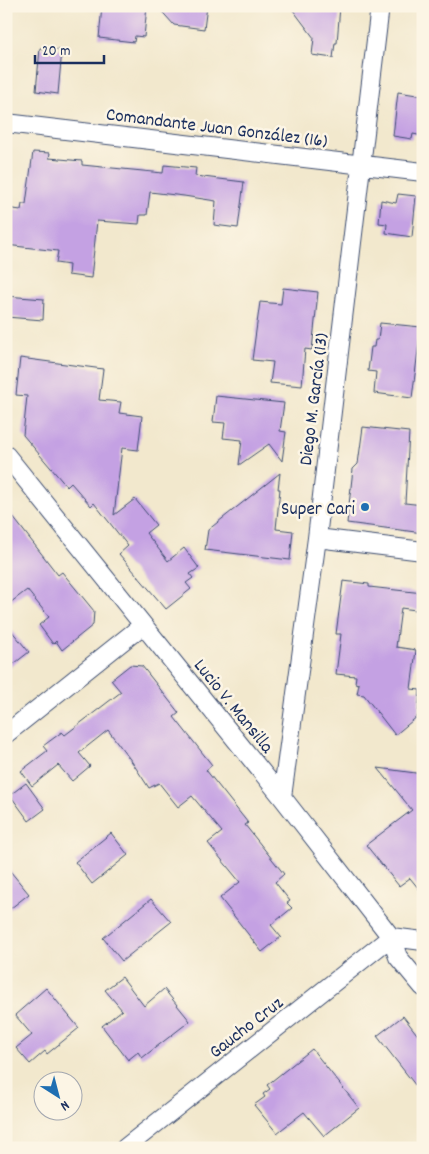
<svg xmlns="http://www.w3.org/2000/svg" width="429" height="1154" font-family="Dekko,sans-serif">
<style>
.building{fill:#c4a1e3}
.lines{fill:none;stroke-linecap:round;stroke-linejoin:round}
.street-casing{stroke:#3b4b6f;stroke-width:20}
.street{stroke:#fff;stroke-width:18}
.poi-dot{fill:#1f6fb2;stroke:#fcf5e5;stroke-width:2}
.labels{text-anchor:middle;stroke-width:5;stroke-linejoin:round;paint-order:stroke}
.street-label{font-size:19px;fill:#1b2f5e;stroke:#fcf5e5}
.poi-label{font-size:19px;fill:#1b2f5e;stroke:#fcf5e5;text-anchor:end}
</style>
<rect width="100%" height="100%" fill="#fcf5e5"/>
<filter id="ink" filterUnits="userSpaceOnUse"><feTurbulence type="fractalNoise" baseFrequency=".02" numOctaves="2"/><feDisplacementMap in="SourceGraphic" scale="10" xChannelSelector="R" yChannelSelector="G"/><feConvolveMatrix kernelMatrix="1 2 1 2 8 2 1 2 1" color-interpolation-filters="sRGB"/></filter>
<filter id="wash" filterUnits="userSpaceOnUse"><feTurbulence type="fractalNoise" baseFrequency=".0096" numOctaves="4" result="noise"/><feDisplacementMap in="SourceGraphic" scale="20" xChannelSelector="R" yChannelSelector="G"/><feGaussianBlur stdDeviation="1.12" result="paint"/><feColorMatrix in="noise" values="0 0 0 0 0 0 0 0 0 0 0 0 0 0 0 0 0 1.4 0 .05"/><feComposite in="paint" operator="in"/></filter>
<g filter="url(#wash)">
<rect width="100%" height="100%" fill="#f2e8cd"/>
<g id="blocks">
<path class="building" d="M102 6H147L144 37 135 36 134 42 99 38Z
M157 6H207L204 29 174 25Z
M290 6H340L337 43H335L333 58 312 55 314 38Z
M40 48 62 50 58 94 36 91Z
M398 92 423 96V136L413 134 412 139 393 136Z
M33 152 50 153 49 158 82 161V165L163 173 164 165 196 168 195 176 244 182 238 228 214 225 216 201 184 196 150 192 147 215H140L139 224 97 221 91 278 68 275 69 265 56 263 58 251 6 245V208L21 210 22 204H26Z
M398 194 416 196 412 237 386 233 387 224 379 223 381 200 396 203Z
M283 288 318 292 312 350 305 349 302 386 270 383 273 362 252 360 260 302 281 304Z
M6 296 44 299 43 320 6 317Z
M380 323 421 327 412 398 374 393 376 372 368 371 371 347H374L375 340H378Z
M20 358 103 369 99 400 121 402 119 413 142 416 138 450 122 448 114 515 135 499 156 525 146 533 168 561 184 548 199 568 190 574 193 578 186 583 191 589 166 609 119 554 128 546 94 503 91 506 71 483 67 487 23 435 27 396 16 395Z
M216 396 284 403 280 431 286 432 282 461 269 444 239 465 242 440 223 438 225 423 213 422Z
M363 427 409 432 405 503 423 505V533L347 523 353 469 358 464Z
M280 473 278 489H280L276 529 293 531 290 560 205 550 208 530Z
M6 508 58 575 62 572 94 611 93 625 62 650 56 641 53 644 39 625 49 617 27 590 6 606Z
M343 581 369 584V587L423 593V611L401 608 396 647 416 650 411 689 420 690 418 716 395 735 364 695 357 694 359 684 355 683 356 676 336 674 341 634H336Z
M6 624 29 652 6 670Z
M130 665 142 666 179 713 174 717 212 765 206 770 248 823 245 825 284 874 275 882 290 901 287 903 292 908 271 925 281 937 262 952 220 898 240 882 208 843 222 832 192 796 178 807 159 783 149 788 132 762 108 730 79 753 90 766 72 781 58 765 32 786 21 771 47 751 43 746 62 732 65 735 121 692 111 680Z
M378 768 423 774V894L410 878 399 886 366 845 412 810Z
M26 783 45 809 29 821 10 795Z
M111 833 128 855 92 884 75 862Z
M6 866 29 894 6 912Z
M151 899 171 922 122 961 103 938Z
M122 977 144 1006 164 989 190 1021 142 1058 138 1052 128 1060 102 1026 122 1010 105 990Z
M46 988 79 1028 47 1054 45 1051 30 1064 16 1048 32 1035 15 1015Z
M403 1016 423 1042V1095L377 1036Z
M312 1049 359 1108 324 1136 304 1112 277 1133 254 1105 265 1097 263 1094 270 1089 267 1085Z"/>
</g>
</g>
<g filter="url(#ink)">
<use href="#blocks" fill-opacity="0" stroke="#3b4b6f" stroke-width="1"/>
<g class="lines">
<g class="street-casing">
<path id="street" d="M6 123 423 172
M6 455 282 797 391 937 398 957 423 987
M317 538 423 551
M6 734 143 625
M282 797 317 538 380 6
M125 1148 391 937 423 941"/>
</g>
<use href="#street" class="street"/>
</g>
</g>
<circle class="poi-dot" cx="365" cy="507" r="5"/>
<g class="labels">
<g class="street-label">
<text transform="translate(217 126) rotate(7)" y="7">Comandante Juan González (16)</text>
<text transform="translate(312 399) rotate(-83)" y="7">Diego M. García (13)</text>
<text transform="translate(235 705) rotate(51)" y="7">Lucio V. Mansilla</text>
<text transform="translate(245 1026) rotate(-38)" y="7">Gaucho Cruz</text>
</g>
<g class="poi-label">
<text x="355" y="514">Super Cari</text>
</g>
</g>
<rect width="429" height="1154" fill="none" stroke="#fcf5e5" stroke-width="25"/>
<g transform="translate(58 1096) rotate(144)"><circle r="24" fill="#fcf5e5" stroke="#a2a6af"/>
<path d="M0-4L9 19L0 12L-9 19Z" fill="#1f6fb2"/>
<text y="-8" font-size="14" font-weight="bold" text-anchor="middle" fill="#1b2f5e">N</text>
</g>
<path d="M35 55v8h69v-8" fill="none" stroke="#1b2f5e" stroke-width="2.5"/>
<text x="42" y="55" font-size="15" fill="#1b2f5e" stroke="#fcf5e5" stroke-width="4" paint-order="stroke">20 m</text>
</svg>
